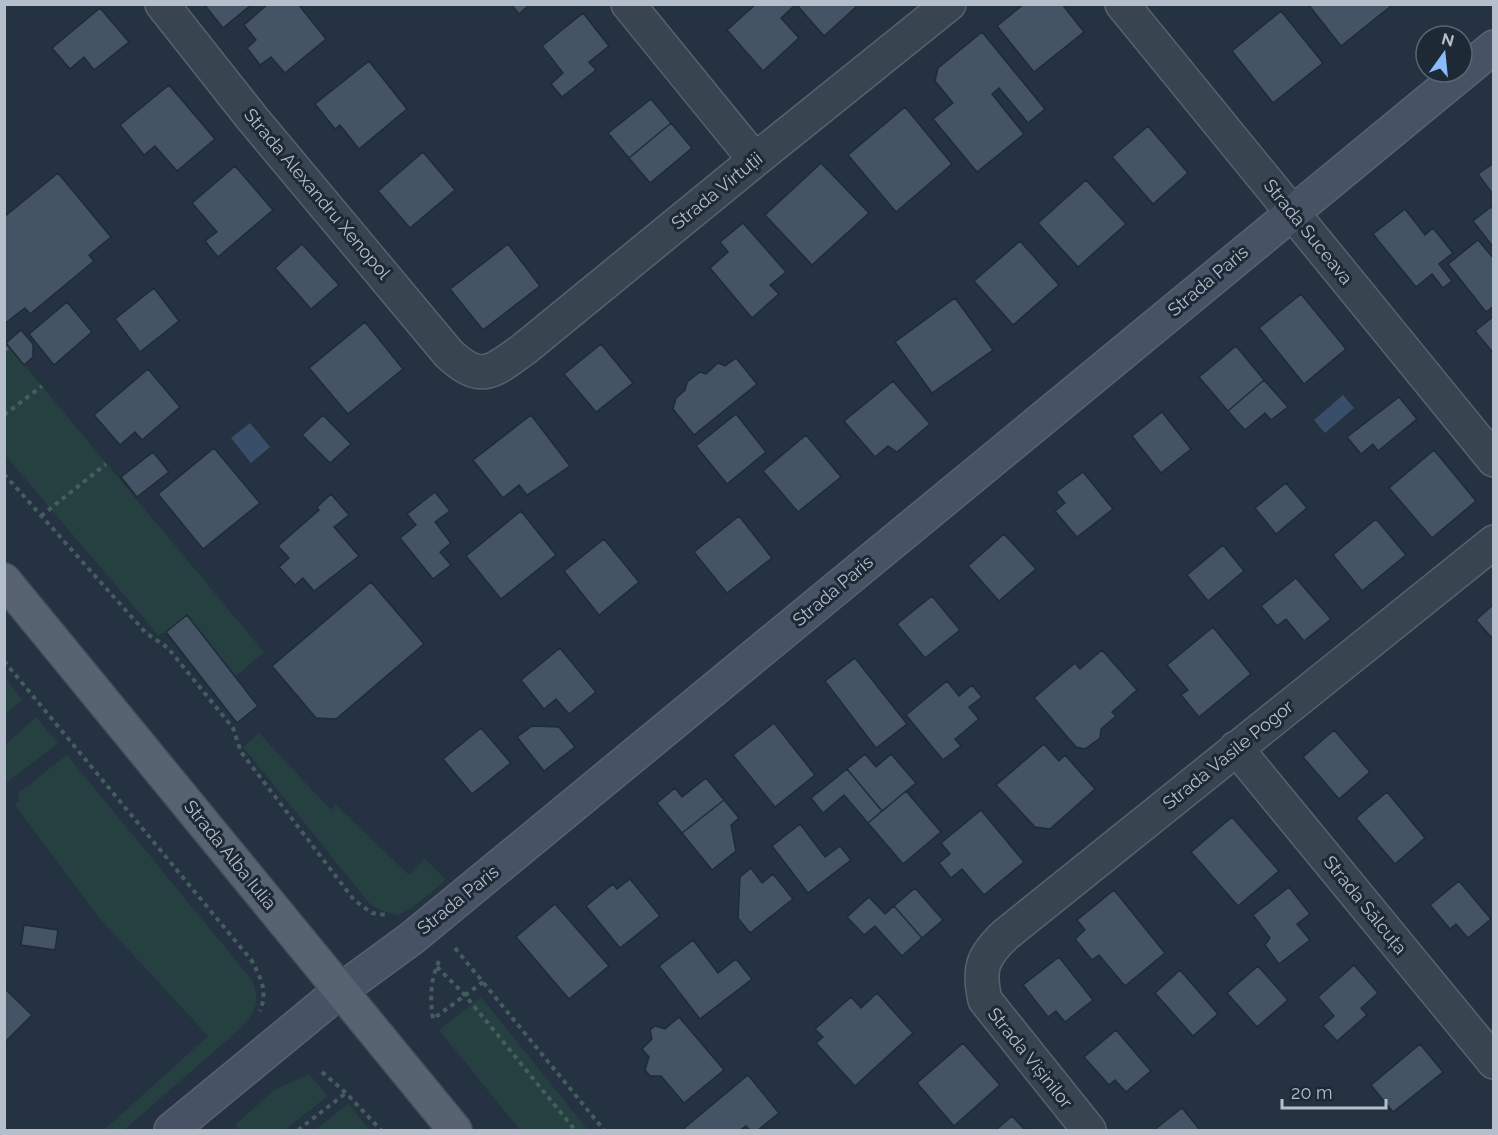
<svg xmlns="http://www.w3.org/2000/svg" width="1498" height="1135" font-family="Raleway,sans-serif">
<style>
.green{fill:#264042}
.water{fill:#384e69}
.building{fill:#455465;stroke:#202b38;stroke-width:1.5}
.lines{fill:none;stroke-linecap:round;stroke-linejoin:round}
.street-casing{stroke:#57626e;stroke-width:36}
.secondary-casing{stroke:#57626e;stroke-width:36}
.primary-casing{stroke:#424d5a;stroke-width:36}
.path{stroke:#455d5f;stroke-width:4;stroke-dasharray:4.5 4.5;stroke-linecap:butt}
.street{stroke:#394451;stroke-width:33}
.secondary{stroke:#475364;stroke-width:33}
.primary{stroke:#576371;stroke-width:33}
.labels{text-anchor:middle;stroke-width:6;stroke-linejoin:round;paint-order:stroke}
.street-label{font-size:18px;fill:#b5bfcb;stroke:#1e2936}
</style>
<rect width="100%" height="100%" fill="#243241"/>
<path class="green" d="M6 343 264 652 235 677 187 616 166 632 158 635 5 455Z
M5 678 22 700 5 714H4Z
M36 717 58 743 5 784V745Z
M259 733 331 810 336 805 409 875 425 859 445 879 443 883 410 909 399 915 382 911 369 903 243 747Z
M67 755 252 980C260 1002 257 1010 241 1028L124 1130H104L208 1036 101 920 15 805 19 801 18 793Z
M481 997 588 1130H520L439 1030Z
M309 1074 328 1096 284 1130H240L235 1125 274 1090Z
M348 1104 370 1130H315Z"/>
<path class="water" d="M1343 395 1354 408 1325 433 1314 420Z
M250 423 270 447 251 463 231 438Z"/>
<path class="building" d="M204 4H252L223 28Z
M268 4H298L326 39 285 73 271 57 260 65 247 48 256 40 244 25Z
M511 4H530L519 14Z
M756 4H796L781 18 799 38 763 71 727 30Z
M796 4H854L856 7 824 36Z
M1024 4H1062L1084 32 1034 72 997 26Z
M1308 4H1390L1391 6 1341 46Z
M100 8 129 42 94 70 84 57 70 69 52 48Z
M1281 11 1323 63 1273 103 1232 51Z
M583 13 609 46 589 62 596 70 562 97 551 84 563 73 542 46Z
M982 32 1045 109 1028 123 999 88 992 94 1024 134 977 172 933 119 953 103 935 81 938 68Z
M369 61 407 109 359 149 340 125 335 129 315 104Z
M169 85 215 139 177 171 155 146 144 155 120 125Z
M651 99 671 123 629 158 608 133Z
M905 107 952 164 896 212 848 155Z
M671 123 692 148 650 183 629 158Z
M1148 126 1188 173 1153 204 1112 157Z
M423 152 455 190 410 228 378 191Z
M821 163 869 213 812 265 765 215Z
M1494 163V196L1478 174Z
M235 166 273 210 218 257 205 241 217 232 192 203Z
M58 173 111 237 89 255 94 261 30 314 25 308 4 324V217Z
M1086 180 1126 224 1078 267 1038 223Z
M1491 207 1494 210V248L1473 221Z
M1405 209 1425 235 1433 228 1453 253 1439 264 1452 281 1443 288 1432 274 1416 287 1373 234Z
M743 223 786 272 770 285 779 294 752 318 710 268 728 252 720 242Z
M1478 240 1494 259V306L1486 312 1448 264Z
M1020 241 1059 285 1013 325 974 281Z
M302 244 339 285 311 309 275 268Z
M508 244 540 286 483 330 450 289Z
M154 288 179 321 140 352 115 319Z
M1301 294 1346 349 1304 384 1259 328Z
M955 298 993 350 932 393 895 342Z
M67 302 92 332 54 365 29 334Z
M1494 316V354L1475 331Z
M365 322 403 369 348 414 309 368Z
M21 330 33 344V357L24 365 6 343Z
M601 344 633 383 596 412 564 374Z
M1236 346 1264 380 1228 411 1199 377Z
M736 358 757 384 694 435 673 409 676 398 685 390 687 382 700 372 706 374 718 363 725 366Z
M148 369 180 407 142 440 135 432 120 445 94 415Z
M1264 380 1288 407 1271 420 1265 413 1245 430 1228 411Z
M893 381 930 424 897 452 888 446 875 457 844 421Z
M1399 397 1417 419 1378 451 1373 444 1361 454 1347 437Z
M1162 412 1191 449 1161 473 1132 436Z
M736 414 766 452 727 484 696 446Z
M323 415 351 444 330 463 302 435Z
M531 415 570 466 527 495 519 485 503 498 473 460Z
M806 435 841 477 798 512 763 471Z
M214 448 260 503 203 549 158 494Z
M1434 450 1476 501 1432 538 1389 488Z
M153 452 169 472 137 497 121 477Z
M1083 472 1113 509 1077 537 1055 511 1065 503 1056 492Z
M1286 483 1307 508 1276 534 1255 508Z
M435 492 450 511 435 522 451 543 440 552 451 565 433 579 400 538 416 525 407 514Z
M331 494 349 515 334 527 359 556 314 591 303 578 295 585 279 567 289 558 278 546 319 510 317 507Z
M521 511 556 555 501 599 466 556Z
M739 516 772 558 727 593 694 552Z
M1376 519 1406 555 1362 591 1333 555Z
M1004 534 1036 569 999 601 968 566Z
M604 539 639 582 599 615 564 571Z
M1223 545 1244 571 1208 601 1187 575Z
M1296 578 1331 619 1304 641 1286 619 1277 626 1261 606Z
M371 582 424 644 336 719 316 718 272 666Z
M932 596 960 630 925 658 897 624Z
M1494 604V640L1476 620Z
M187 615 258 706 237 723 166 632Z
M1213 627 1251 674 1199 717 1181 695 1188 690 1167 665Z
M560 648 596 692 569 714 556 699 544 709 521 680Z
M1102 650 1137 690 1112 712 1116 716 1101 729 1100 738 1085 749 1076 747 1034 698 1075 663 1080 669Z
M855 658 907 724 876 748 825 681Z
M947 681 959 696 972 685 982 697 969 707 979 719 955 739 961 746 943 760 906 715Z
M774 723 815 775 775 807 733 755Z
M532 726 559 727 575 747 544 771 517 737Z
M481 728 511 763 472 794 443 759Z
M1334 730 1370 772 1339 799 1303 757Z
M1044 744 1059 761 1065 755 1095 789 1050 829 1035 827 996 785Z
M865 754 876 767 891 754 916 783 882 811 847 769Z
M847 769 882 811 868 823 844 795 823 813 811 798Z
M706 778 724 800 682 833 657 803 675 788 682 797Z
M906 791 941 832 903 864 868 823Z
M1387 792 1425 838 1395 864 1356 818Z
M724 800 739 818 731 825 736 851 712 870 682 833Z
M981 810 1024 862 984 895 962 869 951 878 939 863 950 854 941 843Z
M1232 817 1279 871 1238 906 1191 852Z
M800 824 825 857 840 846 851 860 808 893 772 846Z
M751 868 762 883 773 874 793 899 750 933 738 918 740 877Z
M630 879 660 916 620 948 586 906 613 884 617 889Z
M1459 881 1491 919 1468 938 1456 924 1450 929 1430 905Z
M1289 887 1310 914 1297 924 1310 940 1279 964 1265 945 1270 938 1253 915Z
M915 888 943 920 922 938 894 906Z
M1114 890 1165 953 1125 986 1099 955 1092 960 1075 939 1085 930 1077 920Z
M869 897 885 914 894 906 922 938 902 956 875 926 864 935 847 917Z
M555 904 609 966 569 999 516 937Z
M24 925 58 930 55 950 21 945Z
M693 940 718 973 736 959 752 979 700 1019 659 966Z
M1059 957 1093 1000 1065 1022 1056 1011 1048 1017 1023 985Z
M1354 965 1378 993 1361 1008 1367 1015 1337 1041 1323 1026 1334 1016 1318 997Z
M1258 966 1288 1000 1257 1027 1227 993Z
M1180 970 1218 1014 1193 1036 1155 993Z
M4 988 32 1015 4 1043Z
M877 993 913 1033 855 1086 816 1043 823 1037 815 1029 851 997 861 1008Z
M679 1017 724 1070 684 1103 661 1076H650L645 1070 649 1057 642 1049 652 1039 650 1030 655 1026 665 1029Z
M1116 1030 1151 1071 1126 1092 1115 1080 1109 1085 1084 1057Z
M963 1043 1000 1085 954 1126 917 1083Z
M1420 1044 1443 1072 1393 1112 1371 1085Z
M748 1075 779 1113 758 1130H750L746 1126 740 1130H682Z
M1182 1108 1200 1130H1154Z
M1012 1116 1025 1130H996Z"/>
<g class="lines">
<g class="street-casing">
<path id="street" d="M162 4 252 118 449 354C482 384 492 372 524 349L755 160 949 4
M628 4 755 160
M1122 4 1494 460
M1236 748 1494 1062
M1089 1130 985 1000C978 969 982 957 1005 935L1494 542"/>
</g>
<g class="secondary-casing">
<path id="secondary" d="M171 1130 341 990 412 938 1494 47"/>
</g>
<g class="primary-casing">
<path id="primary" d="M4 580 455 1130"/>
</g>
<path class="path" d="M4 350 9 347
M4 415 42 386
M4 474 146 633 168 648 233 728 241 752 354 900 372 913 386 915
M41 516 106 464
M4 661 252 961C261 978 268 992 260 1011
M455 948 604 1130
M439 961C430 981 430 998 433 1019L483 982
M437 967 465 995 575 1130
M322 1072 346 1093 381 1130
M298 1130 346 1093"/>
<use href="#street" class="street"/>
<use href="#secondary" class="secondary"/>
<use href="#primary" class="primary"/>
</g>
<g class="labels">
<g class="street-label">
<text transform="translate(717 191) rotate(-39)" y="6">Strada Virtuții</text>
<text transform="translate(317 194) rotate(50)" y="6">Strada Alexandru Xenopol</text>
<text transform="translate(1308 232) rotate(51)" y="6">Strada Suceava</text>
<text transform="translate(1208 281) rotate(-40)" y="6">Strada Paris</text>
<text transform="translate(833 591) rotate(-40)" y="6">Strada Paris</text>
<text transform="translate(1228 755) rotate(-39)" y="6">Strada Vasile Pogor</text>
<text transform="translate(230 855) rotate(51)" y="6">Strada Alba Iulia</text>
<text transform="translate(458 900) rotate(-39)" y="6">Strada Paris</text>
<text transform="translate(1365 905) rotate(51)" y="6">Strada Sălcuța</text>
<text transform="translate(1030 1058) rotate(51)" y="6">Strada Vișinilor</text>
</g>
</g>
<rect width="1498" height="1135" fill="none" stroke="#b5bfcb" stroke-width="12"/>
<g transform="translate(1444 54) rotate(15)"><circle r="28" fill="#1e2936" stroke="#5a6572" stroke-width="1.5"/>
<path d="M0-4.5L10 22L0 15L-10 22Z" fill="#8abbfc"/>
<text y="-9" font-size="16" font-weight="bold" text-anchor="middle" fill="#b5bfcb">N</text>
</g>
<path d="M1282 1099v9h104v-9" fill="none" stroke="#b5bfcb" stroke-width="3"/>
<text x="1291" y="1099" font-size="18" fill="#b5bfcb" stroke="#1e2936" stroke-width="4.5" paint-order="stroke">20 m</text>
</svg>
